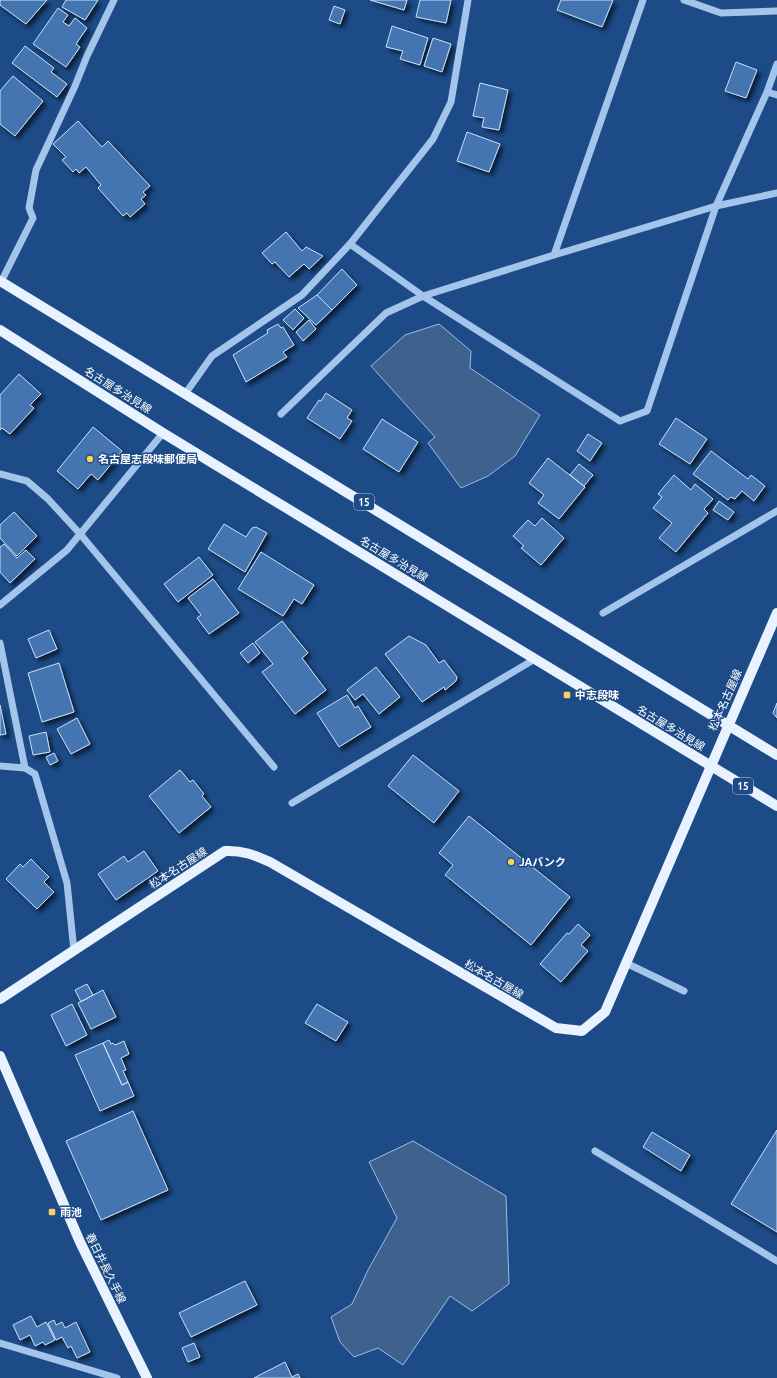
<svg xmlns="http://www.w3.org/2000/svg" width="777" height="1378" font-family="Ubuntu,'Noto Sans JP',sans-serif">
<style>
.water{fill:#3f618d;stroke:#97bfed}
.building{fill:#4475b0;stroke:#c9dff8;filter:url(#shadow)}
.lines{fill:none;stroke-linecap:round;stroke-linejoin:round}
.minor{stroke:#a4c5eb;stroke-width:7}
.major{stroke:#e9f2ff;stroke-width:10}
.poi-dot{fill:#fccf62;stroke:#1c4b87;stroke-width:1.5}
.labels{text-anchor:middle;stroke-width:3;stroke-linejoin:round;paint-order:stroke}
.shield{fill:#1c4b87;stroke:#bbc9db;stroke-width:1}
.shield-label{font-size:10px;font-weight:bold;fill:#fff}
.street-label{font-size:11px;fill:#fff;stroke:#1c4b87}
.poi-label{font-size:11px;font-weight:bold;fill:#fff;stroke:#1c4b87;text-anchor:start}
</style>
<defs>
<filter id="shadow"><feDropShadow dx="3.5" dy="3.5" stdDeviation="2" flood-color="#0009"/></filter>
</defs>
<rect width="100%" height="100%" fill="#1c4b87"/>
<path class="water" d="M439 324 471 351 470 368 540 415 515 456 488 476 461 488 428 443 435 437 371 366 405 335Z
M413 1141 506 1196 509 1284 472 1311 450 1296 403 1365 378 1348 354 1357 340 1342 331 1317 352 1304 368 1270 397 1218 369 1162Z"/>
<path class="building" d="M0 0H47L26 24 0 5Z
M66 0H98L85 20 62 7Z
M370 0H407L404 10Z
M420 0H451L446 23 416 17Z
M561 0H613L602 27 557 10Z
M334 6 345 10 340 24 329 20Z
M58 8 68 15 63 22 69 26 75 18 87 28 76 44 80 47 66 67 33 44Z
M392 26 428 38 420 65 400 59 403 51 386 47Z
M433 38 451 44 442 72 424 66Z
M25 46 54 68 51 72 67 84 57 97 12 63Z
M736 62 757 70 746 98 725 91Z
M13 76 43 101 15 136 0 124V91Z
M480 83 508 90 499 130 482 127 484 118 473 116Z
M78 121 102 147 108 141 150 186 143 192 146 195 141 199 145 204 130 217 127 213 123 216 98 188 101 185 86 167 79 173 76 169 73 172 62 160 66 157 53 144Z
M467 132 500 144 489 172 457 161Z
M286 232 302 251 306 247 323 256 309 269 304 264 289 277 275 262 272 264 262 253Z
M342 269 357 285 332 310 317 295Z
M317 295 332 310 316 325 298 308Z
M295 309 304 318 293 330 283 320Z
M309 320 316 329 303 341 296 332Z
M278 324 281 328 283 327 294 345 283 352 287 357 246 382 233 355 268 333 267 330Z
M19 374 41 394 30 405 34 408 10 434 2 428 0 430V395Z
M326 393 352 410 347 418 352 421 340 439 307 418 319 400 321 401Z
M676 418 707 439 690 464 659 444Z
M382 419 418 442 399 472 363 449Z
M93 427 122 451 98 480 91 474 78 489 57 471Z
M588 434 602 443 590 461 577 451Z
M711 451 748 479 751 475 765 486 754 501 742 491 735 499 731 497 728 500 693 474Z
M548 458 585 487 559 519 538 503 544 495 529 483Z
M579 464 593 475 584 486 570 475Z
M674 475 691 490 695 484 713 499 704 509 708 513 676 552 659 538 672 523 653 508 662 497 658 494Z
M719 501 734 512 728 520 713 510Z
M14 512 37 536 17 556 0 538V525Z
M542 518 564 538 541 565 521 548 524 546 513 536 528 520 535 526Z
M224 524 246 537 252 528 256 527 267 533 245 572 208 549Z
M4 544 17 558 26 550 35 559 10 583 0 572V547Z
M261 552 314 585 302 604 294 599 283 616 238 589Z
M199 557 213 575 178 602 164 584Z
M213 579 239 613 209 634 197 618 201 615 188 598Z
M282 621 308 653 302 658 326 690 295 714 262 672 273 664 255 642Z
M49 630 57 649 36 658 28 639Z
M409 636 426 645 439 663 444 660 457 677 456 681 445 690 444 687 422 702 385 654Z
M253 643 260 653 248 663 240 653Z
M59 663 74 712 42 722 28 673Z
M376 667 400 697 379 714 363 694 355 700 347 690Z
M347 695 355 708 358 706 371 727 339 747 317 713Z
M777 703V718L773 713Z
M0 705 6 734 0 735Z
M77 718 90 744 71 754 57 729Z
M46 732 50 752 33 755 29 736Z
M54 753 58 761 50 765 46 757Z
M413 755 459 791 434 823 388 786Z
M180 770 190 782 193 780 204 794 202 796 211 807 179 833 149 796Z
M469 816 570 897 531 945 445 875 453 865 439 853Z
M144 851 158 871 116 900 98 874 124 856 128 862Z
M31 859 49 877 44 882 54 892 37 909 6 879 20 864 23 867Z
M578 924 590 935 581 945 588 951 561 982 540 964 567 933 569 934Z
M87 984 93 995 81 1002 75 990Z
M103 990 116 1017 91 1029 78 1003Z
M72 1004 87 1035 66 1046 51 1015Z
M317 1004 348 1022 336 1041 305 1023Z
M109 1040 111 1044 113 1043 115 1045 124 1041 129 1054 121 1058 126 1070 123 1071 128 1082 122 1085 103 1043Z
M103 1043 122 1085 128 1082 134 1096 100 1111 75 1055Z
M133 1111 168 1190 101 1220 66 1141Z
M777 1130V1232L731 1204Z
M652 1132 690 1155 681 1171 643 1147Z
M245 1281 257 1305 191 1337 179 1313Z
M31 1316 37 1327 46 1322 55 1340 45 1345 43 1342 35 1346 30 1335 20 1340 13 1325Z
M54 1320 56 1325 62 1322 65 1328 76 1322 90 1352 77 1358 71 1346 68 1348 62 1337 56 1340 48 1323Z
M194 1343 200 1357 188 1362 182 1348Z
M285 1362 292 1377 298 1374 300 1378H254Z"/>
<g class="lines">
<path class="minor" d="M684 0 721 13 777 11
M767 92 777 95
M350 244 423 296 620 421 647 411 716 206 767 92 777 64
M554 255 643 0
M1 282 33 218 29 208 36 170 75 86 87 56 114 0
M185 394 212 356 302 295 350 244 433 139 451 102 468 0
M281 414 386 313 423 296 554 255 716 206 777 193
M0 474 27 481 48 499 81 535 274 767
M0 605 67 550 163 433
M603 613 777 511
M0 643 25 768 35 774 67 883 74 951
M0 766 25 768
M292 803 535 659
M626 963 684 991
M595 1151 777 1261
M0 1343 117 1378"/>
<path class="major" d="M0 281 777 755
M0 330 163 433 777 806
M0 999 225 851C242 850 254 855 270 862L556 1028 582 1031 605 1012 777 613
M0 1056 80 1242 147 1378"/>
</g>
<g class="poi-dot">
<circle cx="90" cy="459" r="4"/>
<rect x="563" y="691" width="8" height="8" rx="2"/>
<circle cx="511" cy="862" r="4"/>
<rect x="48" y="1208" width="8" height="8" rx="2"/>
</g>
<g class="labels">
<g class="shield">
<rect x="354" y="494" width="20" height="16" rx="3"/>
<rect x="733" y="778" width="20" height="16" rx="3"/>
</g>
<g class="shield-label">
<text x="364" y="506">15</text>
<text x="743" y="790">15</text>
</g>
<g class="street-label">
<text transform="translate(118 390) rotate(32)" y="4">名古屋多治見線</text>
<text transform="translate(394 559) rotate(31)" y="4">名古屋多治見線</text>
<text transform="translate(725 700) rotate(-66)" y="4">松本名古屋線</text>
<text transform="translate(671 728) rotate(31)" y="4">名古屋多治見線</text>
<text transform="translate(178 868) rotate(-33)" y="4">松本名古屋線</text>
<text transform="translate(494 979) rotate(30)" y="4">松本名古屋線</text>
<text transform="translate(106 1268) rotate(64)" y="4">春日井長久手線</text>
</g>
<g class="poi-label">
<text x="98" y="463">名古屋志段味郵便局</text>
<text x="575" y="699">中志段味</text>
<text x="519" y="866">JAバンク</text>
<text x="60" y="1216">雨池</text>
</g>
</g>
</svg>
